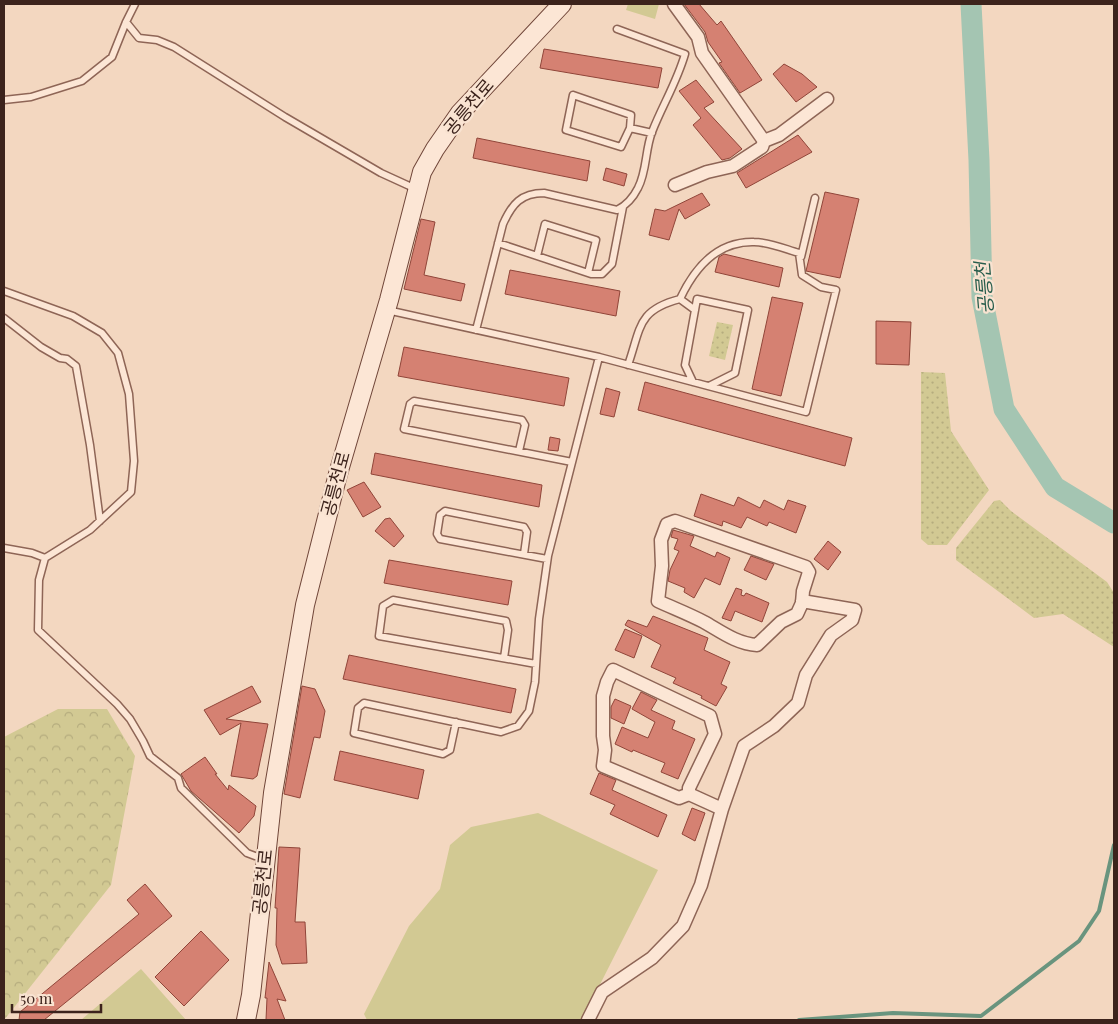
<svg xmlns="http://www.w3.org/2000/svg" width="1118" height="1024" font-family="'Playfair Display','Noto Sans KR',serif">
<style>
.green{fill:#d2c993}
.forest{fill:url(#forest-crowns)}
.park{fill:url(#park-dots)}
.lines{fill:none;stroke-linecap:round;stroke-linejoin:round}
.stream{stroke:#69947e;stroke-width:4}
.river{stroke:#a4c5b2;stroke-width:21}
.building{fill:#d58172;stroke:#904539}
.lane-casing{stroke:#8e6556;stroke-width:9}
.street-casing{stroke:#8e6556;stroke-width:15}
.secondary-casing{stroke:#704639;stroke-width:20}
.lane{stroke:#fce6d5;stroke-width:6}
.street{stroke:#fce6d5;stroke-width:12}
.secondary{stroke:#fce6d5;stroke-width:18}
.labels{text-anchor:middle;stroke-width:4.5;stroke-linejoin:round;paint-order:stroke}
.street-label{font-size:18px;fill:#3c231c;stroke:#f9e3d1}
.water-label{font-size:19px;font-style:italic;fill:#295e4d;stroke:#f9e3d1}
</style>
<defs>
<pattern id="forest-crowns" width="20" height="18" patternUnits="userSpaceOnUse" patternTransform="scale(1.25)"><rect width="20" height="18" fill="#d2c993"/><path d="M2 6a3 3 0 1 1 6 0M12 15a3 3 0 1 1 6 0" fill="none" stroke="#b5ac7e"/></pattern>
<pattern id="park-dots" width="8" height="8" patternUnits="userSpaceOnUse" patternTransform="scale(1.25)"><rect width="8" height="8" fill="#d2c993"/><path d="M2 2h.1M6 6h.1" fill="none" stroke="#b5ac7e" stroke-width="1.8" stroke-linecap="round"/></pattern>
</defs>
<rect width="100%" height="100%" fill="#f3d7c0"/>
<path class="green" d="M628 4H659L655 19 626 10Z
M538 813 658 870 582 1020H367L364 1014 409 926 440 889 450 845 471 827Z
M141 969 186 1020H81Z"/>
<path class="forest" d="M58 709H107L135 756 111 885 4 1020V737Z"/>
<path class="park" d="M717 322 733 325 725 360 709 356Z
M921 372 945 373 951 431 989 490 947 545H928L921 539Z
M1000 500 1011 511 1107 582 1114 593V647L1063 614 1034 618 956 560V548L994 501Z"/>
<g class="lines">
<path class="stream" d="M799 1020 893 1013 981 1016 1079 941 1099 911 1114 845"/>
<path class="river" d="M971 4 979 160 982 297 1004 409 1055 487 1114 523"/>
</g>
<path class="building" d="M684 4H699L717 25 721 21 762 80 740 93 719 63 722 62 708 42 705 32Z
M544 49 662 68 658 88 540 68Z
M784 64 802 74 817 87 796 102 773 74Z
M696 80 714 102 704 108 742 149 730 158 722 160 693 125 701 118 679 91Z
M798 135 812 152 746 188 737 173Z
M477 138 590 161 587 181 473 158Z
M606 168 627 174 624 186 603 180Z
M825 192 859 199 840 278 806 271Z
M702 193 710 205 685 219 679 209 669 240 649 235 655 209 665 211Z
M421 219 435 222 424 275 465 284 461 301 404 289Z
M724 254 783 268 779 287 715 272 719 257Z
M510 270 620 291 616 316 505 294Z
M772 297 803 303 781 396 752 389Z
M876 321 911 322 909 365 876 364Z
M404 347 569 378 564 406 398 376Z
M645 382 852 438 845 466 638 410Z
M606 388 620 392 614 417 600 414Z
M550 437 560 439 558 451 548 450Z
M375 453 542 485 539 507 371 474Z
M364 482 381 507 363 517 347 490Z
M701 494 734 506 738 497 760 508 764 500 784 510 788 500 806 506 796 533 769 522 767 526 747 517 741 528 723 521 722 526 694 516Z
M390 518 404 536 394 547 375 531 385 519Z
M673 530 694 536 690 546 715 557 717 552 730 558 720 585 705 578 694 598 684 592 685 588 668 581 670 570 679 551 674 549 678 539 671 537Z
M828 541 841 552 828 570 814 559Z
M751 556 774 564 766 580 744 570Z
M389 560 512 581 508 605 384 583Z
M736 588 742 590 741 595 744 596 746 593 769 603 762 622 735 611 731 621 722 618Z
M653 616 708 638 704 650 730 662 721 684 727 687 716 706 701 698 702 696 673 683 676 678 651 667 661 645 625 625 628 620 647 627Z
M625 629 642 636 634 658 615 650Z
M349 655 516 689 511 713 343 679Z
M252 686 261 702 226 719 268 724 257 776 253 779 231 776 241 723 220 735 204 710Z
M302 686 315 689 325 711 320 738 314 737 300 798 284 794Z
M641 692 657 700 651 710 675 721 672 729 695 739 678 779 661 772 665 763 633 750 632 752 615 744 622 727 648 738 655 722 632 709Z
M615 699 631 706 624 724 611 718V707Z
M340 751 424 770 418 799 334 780Z
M205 757 217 774H215L228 790 229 785 256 806 254 816 239 833 191 791 181 774Z
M599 773 616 780 612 790 667 815 658 837 610 814 615 805 590 794Z
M692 808 705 813 695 841 682 834Z
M279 847 300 848 295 922H305L307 963 282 964 276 945 277 908H275Z
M145 884 172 916 44 1020H19L20 1012 139 914 127 900Z
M201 931 229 960 184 1006 155 977Z
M269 962 286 1001 277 999 285 1020H266L267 998H265Z"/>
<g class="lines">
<g class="lane-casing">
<path id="lane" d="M126 22 139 38 157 40 174 47 285 117 381 173 416 189
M4 100 31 97 82 81 112 57 126 22 135 4
M630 128 621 147 566 130 573 95 631 115 630 128 652 133
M498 243 591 274H602L612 264 623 207
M537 256 545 224 596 240 588 273
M801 257 815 198
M4 291 73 316 102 333 118 353 129 394 134 461 131 492 90 530 45 558 39 580 38 630 117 704 130 719 143 741 150 756 178 778 181 788 247 853 255 856 265 857
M387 310 599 357 548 556 539 619 535 682 529 711 518 726 501 732 364 703 358 708 354 733 443 754 450 750 456 722
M4 318 41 347 60 358 67 359 76 366 90 445 100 521
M476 330 503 224C512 204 521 193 544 193L617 210C627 205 633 198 638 188 647 171 645 150 652 132 662 106 677 82 685 54L617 29
M599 357 806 412 836 290 821 287 802 275 799 253C785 249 769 242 754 242 717 241 694 269 680 299L695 310
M628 365C641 328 637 310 680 299
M693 382 685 365 697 299 748 310 735 373 709 386
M519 451 525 425 522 420 414 401 410 404 404 429 572 462
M4 548 32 553 45 558
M524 554 527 532 524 527 445 511 440 515 437 534 440 539 547 559
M504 658 508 630 506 621 393 600 383 606 379 636 536 664"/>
</g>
<g class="street-casing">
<path id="street" d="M674 4 698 37 702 53 764 141 762 147 733 166 707 172 675 185
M764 141 779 135 827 99
M675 521 806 567 809 572 803 591 802 603 797 614 781 622 757 645C737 644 720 631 704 622 689 614 673 608 658 601L662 566 661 540 667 524Z
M722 809 744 746 774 726 798 703 806 675 831 635 852 620 855 610 802 601
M588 1020 602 992 652 958 683 926 701 885 722 809 689 794 679 798 603 766 605 750 603 736V696L607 682 613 670 710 716 715 734 689 788V794"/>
</g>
<g class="secondary-casing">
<path id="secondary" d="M246 1020 251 995 273 793 305 605 338 474 389 300 422 172 435 149 460 113 562 4"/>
</g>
<use href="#lane" class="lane"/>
<use href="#street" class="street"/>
<use href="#secondary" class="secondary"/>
</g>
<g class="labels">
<g class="street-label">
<text transform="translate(469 107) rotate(-50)" y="6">공릉천로</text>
<text transform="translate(336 484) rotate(-75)" y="6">공릉천로</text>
<text transform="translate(263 882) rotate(-84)" y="6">공릉천로</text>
</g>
<g class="water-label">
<text transform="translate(984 288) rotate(-95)" y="7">공릉천</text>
</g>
</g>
<rect width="1118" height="1024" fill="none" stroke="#3c231c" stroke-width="10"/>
<path d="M12 1004v8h89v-8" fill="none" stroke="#3c231c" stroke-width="2.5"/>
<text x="20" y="1004" font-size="15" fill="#3c231c" stroke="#f9e3d1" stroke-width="4" paint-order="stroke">50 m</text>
</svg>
